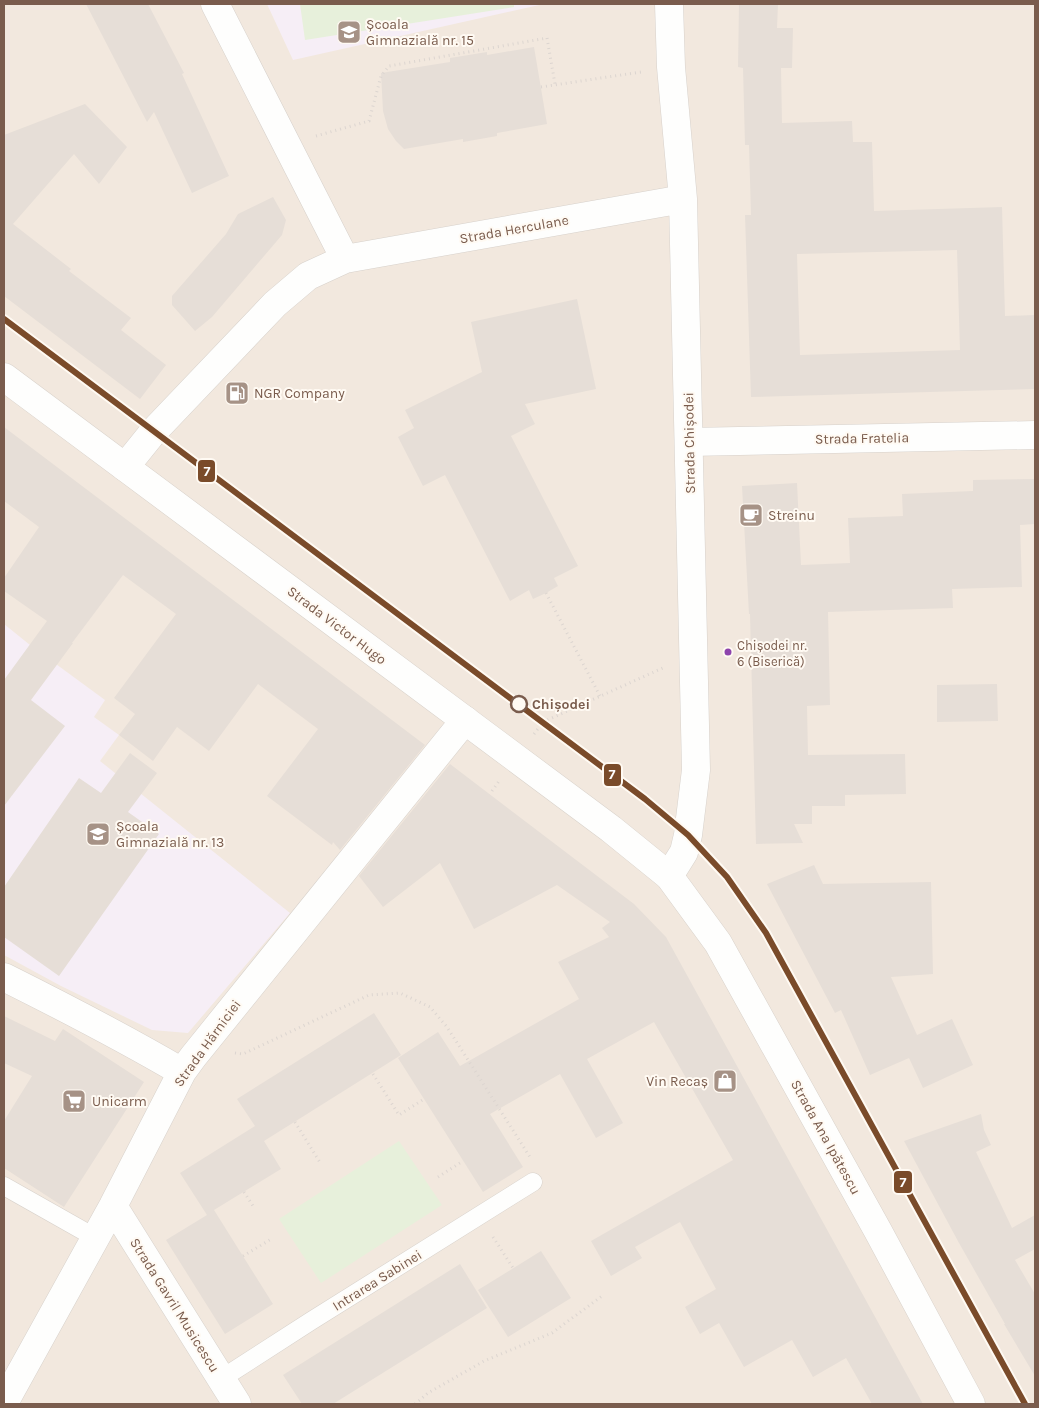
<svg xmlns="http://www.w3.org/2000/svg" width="1039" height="1408" font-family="Karla,sans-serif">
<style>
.residential{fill:#f2e8de}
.education{fill:#f6eef6}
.green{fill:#e7f0db}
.building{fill:#e6ded7;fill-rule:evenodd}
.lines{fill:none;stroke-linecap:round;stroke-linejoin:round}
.lane-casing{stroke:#d7d1cb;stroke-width:19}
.street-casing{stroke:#d7d1cb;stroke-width:29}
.secondary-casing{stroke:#d9d2cb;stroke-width:29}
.path{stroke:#dcd5d0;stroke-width:3;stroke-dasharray:1 4;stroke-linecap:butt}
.lane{stroke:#fefefd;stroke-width:18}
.street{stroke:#fefefd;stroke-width:28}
.secondary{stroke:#fefefd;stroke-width:28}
.tram-1-casing{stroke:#fffaf3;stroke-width:10}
.tram-1{stroke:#7a4b2a;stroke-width:6}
.bus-dot{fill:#8e44ad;stroke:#fffaf3;stroke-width:2}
.stop-dot{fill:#fffaf3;stroke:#7a5c4d;stroke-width:2.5}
.labels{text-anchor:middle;stroke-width:4;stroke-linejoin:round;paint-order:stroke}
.bus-label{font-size:13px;fill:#7a5c4d;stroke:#fffaf3;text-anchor:start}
.poi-label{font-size:14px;fill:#7a5c4d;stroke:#fffaf3;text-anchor:start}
.street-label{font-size:14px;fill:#7a5c4d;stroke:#fffaf3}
.stop-label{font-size:14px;font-weight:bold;fill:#7a5c4d;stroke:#fffaf3;text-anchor:start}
.line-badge{stroke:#fffaf3;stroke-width:2}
.badge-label{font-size:14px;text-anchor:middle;font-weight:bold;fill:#fff}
</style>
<rect width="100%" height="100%" fill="#f9f5f0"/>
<path class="residential" d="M4 4H1035V1404H4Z"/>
<path class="education" d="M267 4H544L293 60Z
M4 624 30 645 105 700 94 717 119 735 100 761 290 913 188 1033 152 1030 61 986 4 955Z"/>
<path class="green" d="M300 4H514V7L305 40Z
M399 1141 442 1205 321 1283 279 1219Z"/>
<path class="building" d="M86 4H148L184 73 182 74 229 176 192 193 154 112 147 122Z
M739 4H778L777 28H793L792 68H781L782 123 852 121 853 142H872L874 211 1002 207 1005 316 1035 315V389L751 397 745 215H751L749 145H745L743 68 738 67ZM957 250 960 350 800 355 797 254Z
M534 47 547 124 497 133V136L463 142V139L404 149 396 141 388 129 383 111 381 73 450 62V58L487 52V55Z
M85 104 127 147 99 184 74 154 13 224 71 269 69 271 131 318 121 330 166 365 140 399 4 296V135Z
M273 197 286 220 282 235 212 317 195 331 172 305V296L226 234 238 214Z
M577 299 596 389 525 404 535 424 511 436 578 566 554 578 558 586 546 593 533 599 529 590 510 601 445 475 423 486 398 437 414 428 405 410 482 372 471 322Z
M4 427 425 745 340 850 333 842 332 845 267 796 318 729 258 684 209 751 177 727 153 761 119 735 135 714 114 698 176 614 123 575 72 643H73L31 700 65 726 4 806V680L47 621 4 591V578L39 527 4 501Z
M1035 479V524L1020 525 1022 587 952 589 953 608 828 612 830 705 807 706 808 755 905 754 906 794 845 795V806H812V824H794L803 843 756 844 750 614H749L742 486 797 483 801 565 850 563 848 518 903 516 902 494 973 491V480Z
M997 684 998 721 937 722V685Z
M130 753 157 773 128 812 159 834 59 976 4 937V887L79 778 101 793Z
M450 764 634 904 666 937 923 1404H872L846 1358 813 1377 792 1340 744 1367 719 1323 700 1334 685 1307 716 1289 680 1222 635 1247 642 1258 611 1276 591 1241 733 1160 654 1022 587 1059 623 1123 596 1138 560 1074 490 1114 523 1167 483 1192 398 1058 438 1032 460 1066 579 999 558 962 609 937 602 928 610 922 557 885 474 929 440 863 383 907 359 876Z
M814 865 823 884 931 882 933 974 891 977 917 1035 952 1019 973 1065 923 1088 909 1058 870 1075 841 1010 835 1013 767 884Z
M374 1013 401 1055 264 1141 281 1169 214 1210 273 1304 225 1334 166 1240 207 1215 180 1173 255 1126 237 1099Z
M4 1016 55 1041 63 1029 144 1082 64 1207 4 1168V1121L32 1076 4 1063Z
M981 1114 984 1130 991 1145 976 1152 1012 1228 1035 1215V1249L1015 1260 1035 1294V1376L1004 1324H1005L959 1243 904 1141Z
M541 1251 571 1298 508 1337 478 1290Z
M460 1264 487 1308 333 1404H302L283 1375Z"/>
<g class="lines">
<g class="lane-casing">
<path id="lane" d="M4 1186 96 1238
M221 1379 311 1321 533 1182"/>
</g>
<g class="street-casing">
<path id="street" d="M215 4 345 259
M689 442 1035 435
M125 467 154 431 275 304 308 276 345 259 683 199
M669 876 684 852 688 835 696 770 683 199 671 67 669 4
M4 977C64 1007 124 1038 182 1072
M113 1206 237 1404
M4 1403 113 1206 182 1072 193 1057 465 720"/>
</g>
<g class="secondary-casing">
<path id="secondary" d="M4 377 611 829 669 876 718 943 878 1231 971 1404"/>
</g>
<path class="path" d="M541 87 641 72
M316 136 369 121 381 76 389 66 547 38 555 84
M546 593 600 696
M534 734 543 722 665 667
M492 791 499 781
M235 1053 243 1054 369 995 400 993 430 1007 447 1027 530 1157
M373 1074 399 1115 424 1099
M295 1122 321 1164
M438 1177 463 1161
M244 1192 253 1206
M493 1237 513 1268
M243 1256 273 1238
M415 1404 428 1393 484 1361 552 1333 602 1296"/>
<use href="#lane" class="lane"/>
<use href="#street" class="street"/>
<use href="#secondary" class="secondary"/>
<g class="tram-1-casing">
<path id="tram-1" d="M4 319 645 799 688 835 727 877 766 933 1025 1404"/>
</g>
<use href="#tram-1" class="tram-1"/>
</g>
<defs>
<g id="school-square" transform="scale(1.25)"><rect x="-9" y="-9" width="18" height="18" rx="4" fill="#a69286" stroke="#fffaf3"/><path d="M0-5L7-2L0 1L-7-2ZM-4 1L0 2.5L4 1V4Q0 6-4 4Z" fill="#fff"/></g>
<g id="fuel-square" transform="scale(1.25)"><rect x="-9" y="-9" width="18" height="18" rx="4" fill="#a69286" stroke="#fffaf3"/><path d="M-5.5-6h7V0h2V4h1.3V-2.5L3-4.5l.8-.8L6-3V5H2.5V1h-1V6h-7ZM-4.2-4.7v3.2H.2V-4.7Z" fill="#fff"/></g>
<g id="cafe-square" transform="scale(1.25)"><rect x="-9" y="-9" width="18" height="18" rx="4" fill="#a69286" stroke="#fffaf3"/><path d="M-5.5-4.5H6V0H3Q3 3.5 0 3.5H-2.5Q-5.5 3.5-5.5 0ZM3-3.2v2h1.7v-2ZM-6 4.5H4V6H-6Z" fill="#fff"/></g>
<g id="shop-square" transform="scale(1.25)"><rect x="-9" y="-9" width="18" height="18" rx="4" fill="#a69286" stroke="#fffaf3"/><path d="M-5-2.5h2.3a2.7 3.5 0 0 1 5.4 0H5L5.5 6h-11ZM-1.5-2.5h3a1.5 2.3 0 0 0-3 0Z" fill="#fff"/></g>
<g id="supermarket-square" transform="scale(1.25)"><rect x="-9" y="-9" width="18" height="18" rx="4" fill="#a69286" stroke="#fffaf3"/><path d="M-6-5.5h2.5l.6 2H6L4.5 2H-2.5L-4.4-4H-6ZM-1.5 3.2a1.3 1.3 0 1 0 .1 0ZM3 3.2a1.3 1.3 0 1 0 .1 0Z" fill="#fff"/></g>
</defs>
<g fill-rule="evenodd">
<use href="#school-square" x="349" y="32"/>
<use href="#fuel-square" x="237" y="393"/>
<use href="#cafe-square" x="751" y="515"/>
<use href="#school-square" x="98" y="834"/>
<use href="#shop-square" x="725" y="1081"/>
<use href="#supermarket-square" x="74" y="1101"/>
</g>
<circle class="bus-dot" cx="728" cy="652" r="4.5"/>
<circle class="stop-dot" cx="519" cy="704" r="8"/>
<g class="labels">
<g class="bus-label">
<text x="737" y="650">Chișodei nr.<tspan x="737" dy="16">6 (Biserică)</tspan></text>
</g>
<g class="poi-label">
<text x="366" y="29">Școala<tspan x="366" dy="16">Gimnazială nr. 15</tspan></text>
<text x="254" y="398">NGR Company</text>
<text x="768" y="520">Streinu</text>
<text x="116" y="831">Școala<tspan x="116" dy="16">Gimnazială nr. 13</tspan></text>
<text x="708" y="1086" text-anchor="end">Vin Recaș</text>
<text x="92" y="1106">Unicarm</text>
</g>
<g class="street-label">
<text transform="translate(514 229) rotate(-10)" y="5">Strada Herculane</text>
<text transform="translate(862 438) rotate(-1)" y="5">Strada Fratelia</text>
<text transform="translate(689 443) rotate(-91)" y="5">Strada Chișodei</text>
<text transform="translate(337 625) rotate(37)" y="5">Strada Victor Hugo</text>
<text transform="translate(207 1043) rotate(-54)" y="5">Strada Hărniciei</text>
<text transform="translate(826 1137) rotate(61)" y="5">Strada Ana Ipătescu</text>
<text transform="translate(377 1280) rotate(-32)" y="5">Intrarea Sabinei</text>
<text transform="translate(175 1305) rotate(58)" y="5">Strada Gavril Musicescu</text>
</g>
<g class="stop-label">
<text x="532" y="709">Chișodei</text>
</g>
</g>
<g class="line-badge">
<rect x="197" y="459" width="19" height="24" rx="5" fill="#7a4b2a"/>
<rect x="603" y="763" width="19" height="24" rx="5" fill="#7a4b2a"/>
<rect x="893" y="1170" width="20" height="24" rx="5" fill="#7a4b2a"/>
</g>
<g class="badge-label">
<text x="207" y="476">7</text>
<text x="612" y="779">7</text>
<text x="903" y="1187">7</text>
</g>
<rect width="1039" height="1408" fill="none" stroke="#7a5c4d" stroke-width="10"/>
</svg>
